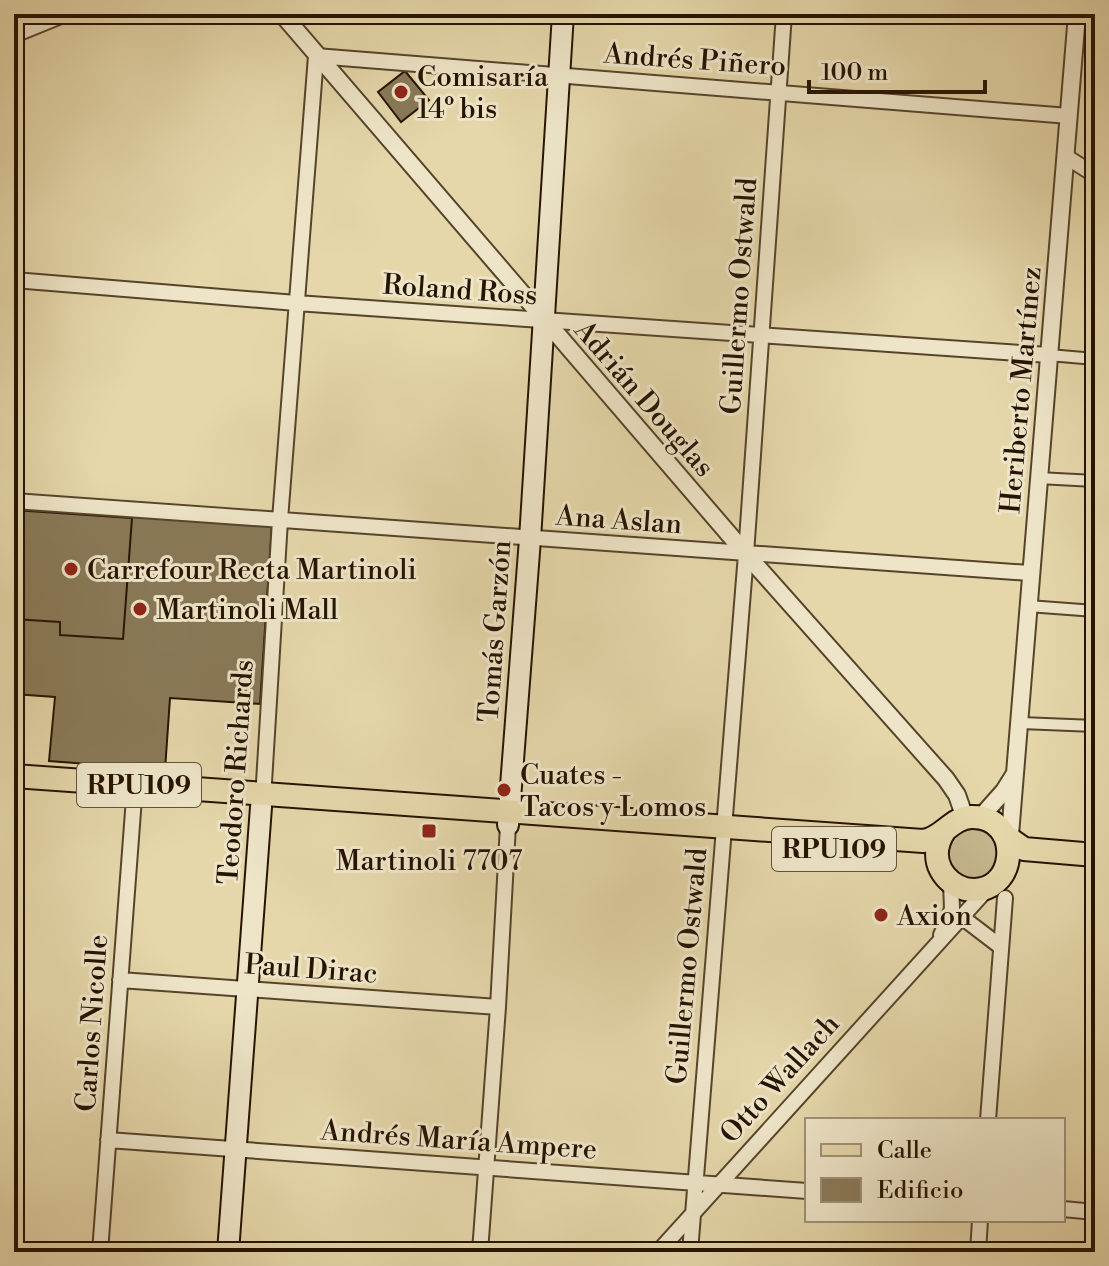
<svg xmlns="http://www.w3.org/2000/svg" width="1109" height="1266" font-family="'Libre Bodoni',serif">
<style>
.green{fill:#c5b68d;stroke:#766446;stroke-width:2}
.building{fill:#897958;stroke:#261300;stroke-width:2}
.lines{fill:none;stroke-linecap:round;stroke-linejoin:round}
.pedestrian-casing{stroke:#56442a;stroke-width:14}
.minor-casing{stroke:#56442a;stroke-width:18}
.tertiary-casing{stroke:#56442a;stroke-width:20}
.secondary-casing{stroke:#261300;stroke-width:24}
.primary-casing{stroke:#261300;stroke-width:26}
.pedestrian{stroke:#eee5c8;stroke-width:10}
.minor{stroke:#eee5c8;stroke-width:14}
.tertiary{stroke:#eee5c8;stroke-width:16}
.secondary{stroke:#eee5c8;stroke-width:20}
.primary{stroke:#e5d7aa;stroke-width:22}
.poi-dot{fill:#8f2418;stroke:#eee5c8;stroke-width:3}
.labels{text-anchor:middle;stroke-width:6;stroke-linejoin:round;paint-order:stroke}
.shield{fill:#eee5c8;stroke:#62523c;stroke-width:2}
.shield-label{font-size:26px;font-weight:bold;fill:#261300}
.street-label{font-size:28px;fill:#261300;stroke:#eee5c8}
.poi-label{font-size:28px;fill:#261300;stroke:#eee5c8;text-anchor:start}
</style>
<rect width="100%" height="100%" fill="#e5d7aa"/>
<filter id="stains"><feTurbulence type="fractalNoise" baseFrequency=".0025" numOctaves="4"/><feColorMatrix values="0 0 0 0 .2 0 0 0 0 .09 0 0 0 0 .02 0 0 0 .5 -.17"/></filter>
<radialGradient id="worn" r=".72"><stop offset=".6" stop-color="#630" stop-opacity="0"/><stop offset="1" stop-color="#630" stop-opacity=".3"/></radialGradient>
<path class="green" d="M948 854a25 25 0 1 1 50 0a25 25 0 1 1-50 0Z"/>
<path class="building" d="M405 71 429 100 401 122 378 92Z
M14 507 272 524 260 704 170 698 165 770 49 761 55 697 14 694Z
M14 510 132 518 123 639 60 635V622L14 619Z"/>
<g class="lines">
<g class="pedestrian-casing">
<path id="pedestrian" d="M1049 355 1095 359
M1038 478 1095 481
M1028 606 1095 611
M1021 723 1095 726"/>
</g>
<g class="minor-casing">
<path id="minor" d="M1090 14 1095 17
M1065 156 1095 175
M14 280 296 303 1049 355
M14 501 1030 573
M263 799 280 520 316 56 1069 116
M963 918 1001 947
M941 935 952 909 951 882
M120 980 498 1007
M988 1120 1005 898
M108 1140 807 1191
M1063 1209 1095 1212
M100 1252 134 798
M480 1252 498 1007 508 825
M658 1252 988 888
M690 1252 746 554 784 14
M978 1252 980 1220"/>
</g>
<g class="tertiary-casing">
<path id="tertiary" d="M282 14 746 554 946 779 957 795 965 818
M14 34 63 14
M980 818 1004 791 1014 775
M1009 847 1077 14"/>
</g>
<g class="secondary-casing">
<path id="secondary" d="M508 825 530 539 563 14
M228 1252 261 807"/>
</g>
<g class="primary-casing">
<path id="primary" d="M14 776 923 841C942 839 951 818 971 817 1025 815 1018 900 965 889 955 886 946 879 941 870 934 857 937 842 945 830
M1004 835 1024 849 1095 855"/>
</g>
<use href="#pedestrian" class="pedestrian"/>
<use href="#minor" class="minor"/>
<use href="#tertiary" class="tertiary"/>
<use href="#secondary" class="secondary"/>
<use href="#primary" class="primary"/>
</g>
<g class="poi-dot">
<circle cx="401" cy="92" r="8"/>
<circle cx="71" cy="569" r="8"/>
<circle cx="140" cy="609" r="8"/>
<circle cx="504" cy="790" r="8"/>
<rect x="421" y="823" width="16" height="16" rx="4"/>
<circle cx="881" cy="915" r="8"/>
</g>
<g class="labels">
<g class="shield">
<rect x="77" y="763" width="124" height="44" rx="6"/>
<rect x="772" y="827" width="124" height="44" rx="6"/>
</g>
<g class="shield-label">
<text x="139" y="794">RPU109</text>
<text x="834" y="858">RPU109</text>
</g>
<g class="street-label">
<text transform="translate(695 59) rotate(4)" y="10">Andrés Piñero</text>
<text transform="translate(460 289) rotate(4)" y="10">Roland Ross</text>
<text transform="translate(738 296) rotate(-86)" y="10">Guillermo Ostwald</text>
<text transform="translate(1020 390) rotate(-85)" y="10">Heriberto Martínez</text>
<text transform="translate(645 398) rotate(49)" y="10">Adrián Douglas</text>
<text transform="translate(619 519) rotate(4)" y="10">Ana Aslan</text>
<text transform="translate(494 631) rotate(-86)" y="10">Tomás Garzón</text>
<text transform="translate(235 772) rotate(-86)" y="10">Teodoro Richards</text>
<text transform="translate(686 966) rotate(-85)" y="10">Guillermo Ostwald</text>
<text transform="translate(311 968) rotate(4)" y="10">Paul Dirac</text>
<text transform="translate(91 1023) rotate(-86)" y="10">Carlos Nicolle</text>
<text transform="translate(779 1078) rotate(-48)" y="10">Otto Wallach</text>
<text transform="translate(459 1139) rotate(4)" y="10">Andrés María Ampere</text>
</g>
<g class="poi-label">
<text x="417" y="86">Comisaría<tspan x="417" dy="32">14º bis</tspan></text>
<text x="87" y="579">Carrefour Recta Martinoli</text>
<text x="156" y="619">Martinoli Mall</text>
<text x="520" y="784">Cuates -<tspan x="520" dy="32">Tacos y Lomos</tspan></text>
<text x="429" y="870" text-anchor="middle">Martinoli 7707</text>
<text x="897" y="925">Axion</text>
</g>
</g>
<rect width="1109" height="1266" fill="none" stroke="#e5d7aa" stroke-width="48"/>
<rect x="16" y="16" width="1077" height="1234" fill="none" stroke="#261300" stroke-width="4"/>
<rect x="24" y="24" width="1061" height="1218" fill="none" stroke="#261300" stroke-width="2"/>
<rect x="805" y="1118" width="260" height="104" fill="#eee5c8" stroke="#9e9178" stroke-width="2"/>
<rect x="821" y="1144" width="40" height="12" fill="#e5d7aa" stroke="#9e9178" stroke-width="2"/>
<text x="877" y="1158" font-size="24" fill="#261300">Calle</text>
<rect x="821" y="1178" width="40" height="24" fill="#897958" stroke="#9e9178" stroke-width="2"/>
<text x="877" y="1198" font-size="24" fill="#261300">Edificio</text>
<path d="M809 80v12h176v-12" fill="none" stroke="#261300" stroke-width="4"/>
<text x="821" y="80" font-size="24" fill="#261300" stroke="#eee5c8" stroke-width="6" paint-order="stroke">100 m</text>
<rect width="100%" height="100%" filter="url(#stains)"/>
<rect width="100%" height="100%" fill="url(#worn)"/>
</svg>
